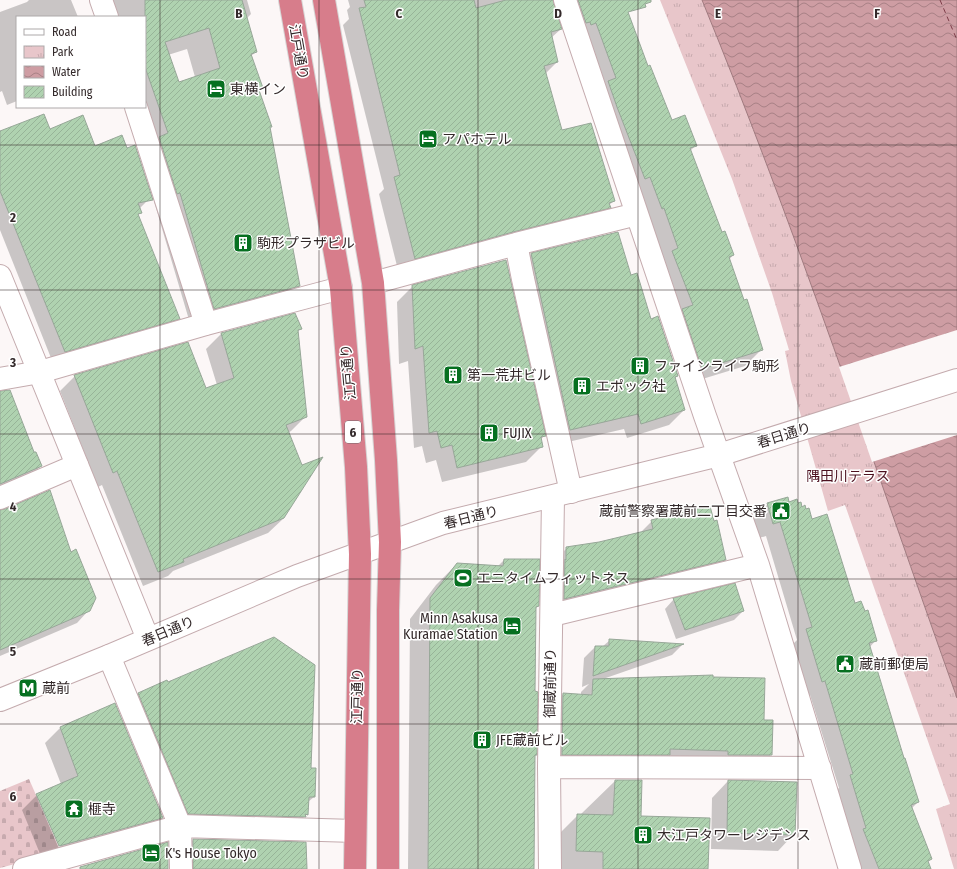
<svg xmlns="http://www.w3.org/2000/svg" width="957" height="869" font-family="'Fira Sans Condensed','Noto Sans JP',sans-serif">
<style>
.cemetery{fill:url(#cemetery-stones)}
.park{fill:url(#park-tufts)}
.water{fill:url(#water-waves);stroke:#a07a7f}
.pier{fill:#fcf7f7}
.shadow{fill:#0003;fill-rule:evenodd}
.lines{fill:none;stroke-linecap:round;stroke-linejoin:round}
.ferry{stroke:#7d3d48;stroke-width:1;stroke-dasharray:5 4;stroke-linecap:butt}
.building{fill:url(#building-hatch);stroke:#97a798;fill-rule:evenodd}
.street-casing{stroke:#c4abae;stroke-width:24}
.secondary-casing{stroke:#c4abae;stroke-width:24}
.highway-casing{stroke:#d6d4d4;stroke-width:24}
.street{stroke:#fff;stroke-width:22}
.secondary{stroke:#fff;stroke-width:22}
.highway{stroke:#d77d8b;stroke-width:22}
.grid{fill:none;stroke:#33292a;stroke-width:1;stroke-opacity:0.55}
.labels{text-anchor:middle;stroke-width:3;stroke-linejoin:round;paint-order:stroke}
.shield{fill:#fff;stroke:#70696a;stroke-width:1}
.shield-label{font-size:13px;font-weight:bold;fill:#33292a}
.street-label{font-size:14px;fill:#33292a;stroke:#fff}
.poi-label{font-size:14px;fill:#33292a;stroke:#fff;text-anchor:start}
.park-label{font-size:14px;fill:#4d1120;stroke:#fff}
.grid-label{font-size:13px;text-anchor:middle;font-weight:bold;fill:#33292a;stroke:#fff;stroke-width:3;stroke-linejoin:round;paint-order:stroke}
</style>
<defs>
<pattern id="cemetery-stones" width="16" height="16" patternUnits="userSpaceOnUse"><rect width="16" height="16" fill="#e8c6ca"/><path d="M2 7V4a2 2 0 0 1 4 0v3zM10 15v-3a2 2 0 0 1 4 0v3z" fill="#c7aaae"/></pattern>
<pattern id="park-tufts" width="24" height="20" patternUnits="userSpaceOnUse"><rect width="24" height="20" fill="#e8c6ca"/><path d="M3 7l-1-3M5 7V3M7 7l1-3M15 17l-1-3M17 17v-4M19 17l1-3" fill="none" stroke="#c7aaae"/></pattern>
<pattern id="water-waves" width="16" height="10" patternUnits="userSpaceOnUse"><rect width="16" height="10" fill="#ce9da3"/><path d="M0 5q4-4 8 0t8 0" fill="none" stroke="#a88085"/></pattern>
<pattern id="building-hatch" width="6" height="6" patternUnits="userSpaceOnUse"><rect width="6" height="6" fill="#afd2b0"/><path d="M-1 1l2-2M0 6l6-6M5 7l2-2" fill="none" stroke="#97b498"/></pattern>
</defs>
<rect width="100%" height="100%" fill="#fcf7f7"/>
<path class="cemetery" d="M29 779 60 850 48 855 0 868V791Z"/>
<path class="park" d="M660 0H702L730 67 811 282 957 698V869H954L936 809 950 804 845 505 828 511 791 381 785 351 789 350 772 293 732 179Z"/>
<path class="water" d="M702 0H957V698C874 465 796 229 702 0Z"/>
<path class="pier" d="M957 330V435L872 462 839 367Z"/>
<path class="shadow" d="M29 0H71L78 17H17V101L7 105 2 91 0 92V12L27 2Z
M89 0H247L251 14 246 19 256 52 251 56 262 88 259 91 271 126 269 128 299 286 277 308 192 330 153 198 157 194 145 107V17H95ZM187 49 195 77 178 83 168 55Z
M348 0H623L647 67 671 121 696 145 690 151 721 233 733 255 729 260 761 350 745 366 686 384 558 7 552 4 561 29 551 38 557 62 545 74 561 132 614 201 609 205 610 207 594 223 399 274 379 194 384 189 343 25 349 19 347 10 350 7Z
M49 130 95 147 148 200 139 209 140 213 138 215 178 318 166 330 53 363 0 230V132Z
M617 233 631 276 650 320 677 376 675 379 684 410 669 425 627 438 624 429 555 445 516 269 531 254Z
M413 286 544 436 540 440 542 446 526 462 442 482 436 460 426 463 422 446 414 448 408 361 399 364 397 302Z
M295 314 301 329 297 332 306 416 291 431 288 433 284 518 268 533 173 571 168 576 143 586 102 485 98 487 60 391 75 376 205 389 217 385 206 349 221 334Z
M0 392 41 466 28 478 0 491Z
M788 503 797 504 811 520 854 604 876 640 869 648 918 802 911 809 931 859 927 862 930 869H859L835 791 839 788 810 695 807 696 792 645 797 640 766 536 759 538 753 519 768 504Z
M0 511 89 610 77 623 0 656Z
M652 521 725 559 716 569 555 608 557 558 567 548 599 543 642 533V531Z
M504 560 538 606 535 609 534 692H537L536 755 534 757 533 869H408L410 619 436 585 457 564 497 567Z
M674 599 743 611 734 620 676 639 665 609Z
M610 640 682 645 672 655 603 679 763 721 771 755 758 767 550 766 551 706 563 694 581 695V692L589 684 582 687 584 658 595 647H602Z
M138 693 310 769 314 797 308 802 307 814 289 832 173 829 123 709Z
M60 728 162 817 147 833 43 861 22 810 37 795 61 784 45 743ZM38 800H40L62 851H60Z
M615 781 640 817 707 869H538V855L578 815H580Z
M728 781 794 834 778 851 711 849 712 798Z
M193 840 306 869H183V850Z"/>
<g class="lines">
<path class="ferry" d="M940 0 957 40"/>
</g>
<path class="building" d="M145 0H242L257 52 251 54 263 88 259 90 272 127H270L300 286 214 309 180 193 177 194 159 137 168 133 145 67ZM209 28 220 68 179 82 165 42Z
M364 0H474L476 8 506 0H553L562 29 551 32 558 62 544 66 562 130 591 123 615 201 609 203 611 208 513 232 415 259 394 177 400 175 359 8 366 7Z
M578 0H651V2L645 4 646 7 628 12 648 66 650 65 672 120 685 115 697 146 690 148 722 232 725 231 734 255 729 257 744 300 747 299 763 350 702 369 682 309 693 305 672 251 678 248 664 208 662 209 650 177 645 179 617 107 608 81 616 78 596 23 591 25 590 22 586 23Z
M44 114 50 129 83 115 95 146 122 135 127 148 135 145 153 200 138 203 142 213 138 214 180 319 65 352 0 191V131Z
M618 232 631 275 637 273 651 319 658 316 678 376 675 377 685 410 641 424 638 414 570 430 531 253Z
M506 260 546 436 541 437 543 447 457 468 452 445 441 448 437 431 429 433 423 346 415 349 412 285Z
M295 313 302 329 298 330 307 417 286 425 302 465 323 457 284 518 183 559 184 562 158 572 117 471 113 473 74 375 188 342 206 388 234 378 221 333Z
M10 390 34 452H36L42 466 0 484V391Z
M50 490 71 552 76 549 96 598 90 611 0 650V510L5 509Z
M788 497 789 502 797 499 798 503 801 502 802 507 805 505 806 509 809 508 812 519 827 514 855 603 861 601 865 611 868 610 877 641 869 643 904 758H905L919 802 911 805 932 859 928 861 931 869H879L863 829 866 828 850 775 853 774 825 681 822 682 806 629 812 627 780 522 773 524 767 503Z
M710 506 714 521 717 520 726 560 564 599 565 559 566 560V547L599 542 653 529 651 520Z
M504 559H540L539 606 536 607 535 691 538 692 537 755H535L534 869H428L430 598 457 563 503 566Z
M735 583 744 611 685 630 673 598Z
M274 637 315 665 311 768H316L315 797H309L308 815 305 814 306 817 188 814 138 693 167 680 168 682Z
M609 639 684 644 593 676 595 646H609Z
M713 675V677L765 678 764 720H773L772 755H728V751L670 749V755H562L563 693 592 695 593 679Z
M115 703 163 818 59 846 36 794 78 776 60 727Z
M615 780H642L641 816 710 818 708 869H603V852L576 851 577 814 613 815Z
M728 780 797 782 795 835 727 833Z
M193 839 306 842 307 869H193Z
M168 842V869H80V867Z"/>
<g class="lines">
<g class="street-casing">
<path id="street" d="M101 0 107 17
M565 0 705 416 758 565 850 869
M136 107 206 324
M516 244 523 279 571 492
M373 283 516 244 637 214
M0 379 40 372 206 324 341 288
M0 498 77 465
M552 615 758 565
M109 656 180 826 181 869
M549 767 820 768
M24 869 180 826 355 831
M550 869 549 767 553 497"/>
</g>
<g class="secondary-casing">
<path id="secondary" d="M0 276 148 639
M0 700 109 656 297 576 443 523 719 455 957 380"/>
</g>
<g class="highway-casing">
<path id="highway" d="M290 0 341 288 356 467 360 554 355 869
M324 0 373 283 386 460 390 542 388 610V869"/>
</g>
<use href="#street" class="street"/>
<use href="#secondary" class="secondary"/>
<use href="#highway" class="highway"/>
</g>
<path class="grid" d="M160 0V869M319 0V869M478 0V869M638 0V869M798 0V869M0 145H957M0 290H957M0 434H957M0 579H957M0 724H957"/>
<defs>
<g id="hotel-square" transform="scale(1)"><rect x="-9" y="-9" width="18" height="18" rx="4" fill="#067020" stroke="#fff"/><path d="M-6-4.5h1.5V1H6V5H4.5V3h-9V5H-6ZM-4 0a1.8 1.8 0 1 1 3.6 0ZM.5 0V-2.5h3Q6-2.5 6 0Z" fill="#fff"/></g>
<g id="building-square" transform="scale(1)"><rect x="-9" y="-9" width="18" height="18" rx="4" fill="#067020" stroke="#fff"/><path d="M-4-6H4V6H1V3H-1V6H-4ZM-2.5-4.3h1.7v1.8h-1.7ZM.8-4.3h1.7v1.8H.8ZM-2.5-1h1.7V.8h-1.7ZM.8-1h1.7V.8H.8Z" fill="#fff"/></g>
<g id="civic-square" transform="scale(1)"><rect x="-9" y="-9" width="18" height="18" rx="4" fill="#067020" stroke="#fff"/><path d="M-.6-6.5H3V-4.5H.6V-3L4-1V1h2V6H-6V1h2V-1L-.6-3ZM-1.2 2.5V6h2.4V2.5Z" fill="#fff"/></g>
<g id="stadium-square" transform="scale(1)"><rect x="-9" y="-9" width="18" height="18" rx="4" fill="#067020" stroke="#fff"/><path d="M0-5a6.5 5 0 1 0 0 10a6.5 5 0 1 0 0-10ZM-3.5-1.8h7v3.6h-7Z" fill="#fff"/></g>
<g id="metro-square" transform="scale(1)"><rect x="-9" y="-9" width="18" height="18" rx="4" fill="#067020" stroke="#fff"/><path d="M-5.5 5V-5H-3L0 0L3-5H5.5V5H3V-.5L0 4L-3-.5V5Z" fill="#fff"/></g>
<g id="temple-square" transform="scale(1)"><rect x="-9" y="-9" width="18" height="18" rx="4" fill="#067020" stroke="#fff"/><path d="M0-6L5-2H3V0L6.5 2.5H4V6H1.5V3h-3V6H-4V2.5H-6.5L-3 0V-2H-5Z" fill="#fff"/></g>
</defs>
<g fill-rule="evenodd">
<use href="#hotel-square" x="216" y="89"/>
<use href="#hotel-square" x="428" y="139"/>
<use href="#building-square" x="243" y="243"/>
<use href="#building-square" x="640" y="366"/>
<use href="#building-square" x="453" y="375"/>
<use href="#building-square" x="582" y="386"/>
<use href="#building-square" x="489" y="433"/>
<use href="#civic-square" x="781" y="511"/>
<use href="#stadium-square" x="463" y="578"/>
<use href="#hotel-square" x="512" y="626"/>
<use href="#civic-square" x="845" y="664"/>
<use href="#metro-square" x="28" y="688"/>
<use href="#building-square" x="482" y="740"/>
<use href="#temple-square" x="74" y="809"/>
<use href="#building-square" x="643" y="835"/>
<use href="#hotel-square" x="151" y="853"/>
</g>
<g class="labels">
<rect class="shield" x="345" y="421" width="16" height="22" rx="3"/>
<g class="shield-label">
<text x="353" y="437">6</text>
</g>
<g class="street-label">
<text transform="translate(299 52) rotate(80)" y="5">江戸通り</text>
<text transform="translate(348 372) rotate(-95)" y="5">江戸通り</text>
<text transform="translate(784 435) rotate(-17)" y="5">春日通り</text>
<text transform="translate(471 517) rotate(-14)" y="5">春日通り</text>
<text transform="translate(168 631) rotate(-23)" y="5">春日通り</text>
<text transform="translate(550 683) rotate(-89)" y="5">御蔵前通り</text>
<text transform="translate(357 696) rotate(-89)" y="5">江戸通り</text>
</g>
<g class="poi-label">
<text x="230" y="94">東横イン</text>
<text x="442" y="144">アパホテル</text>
<text x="257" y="248">駒形プラザビル</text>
<text x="654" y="371">ファインライフ駒形</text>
<text x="467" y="380">第一荒井ビル</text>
<text x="596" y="391">エポック社</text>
<text x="503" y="438">FUJIX</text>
<text x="767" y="516" text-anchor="end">蔵前警察署蔵前二丁目交番</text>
<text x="477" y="583">エニタイムフィットネス</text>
<text x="498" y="623" text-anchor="end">Minn Asakusa<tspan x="498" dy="16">Kuramae Station</tspan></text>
<text x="859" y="669">蔵前郵便局</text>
<text x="42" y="693">蔵前</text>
<text x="496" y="745">JFE蔵前ビル</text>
<text x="88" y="814">榧寺</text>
<text x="657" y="840">大江戸タワーレジデンス</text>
<text x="165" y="858">K's House Tokyo</text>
</g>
<g class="park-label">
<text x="848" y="481">隅田川テラス</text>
</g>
</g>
<g class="grid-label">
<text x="239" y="18">B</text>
<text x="399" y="18">C</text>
<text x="558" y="18">D</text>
<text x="718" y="18">E</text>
<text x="877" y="18">F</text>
<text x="13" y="222">2</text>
<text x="13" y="367">3</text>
<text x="13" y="511">4</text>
<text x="13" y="656">5</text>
<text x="13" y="801">6</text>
</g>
<rect x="16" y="16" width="130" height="92" fill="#ffffff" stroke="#ada9aa"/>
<rect x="24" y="29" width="20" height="6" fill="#ffffff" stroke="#ada9aa"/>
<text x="52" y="36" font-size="12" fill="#33292a">Road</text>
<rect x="24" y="46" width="20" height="12" fill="url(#park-tufts)" stroke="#ada9aa"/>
<text x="52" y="56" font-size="12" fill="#33292a">Park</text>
<rect x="24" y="66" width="20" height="12" fill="url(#water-waves)" stroke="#ada9aa"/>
<text x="52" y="76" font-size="12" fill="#33292a">Water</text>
<rect x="24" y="86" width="20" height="12" fill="url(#building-hatch)" stroke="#ada9aa"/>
<text x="52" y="96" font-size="12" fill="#33292a">Building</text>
</svg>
